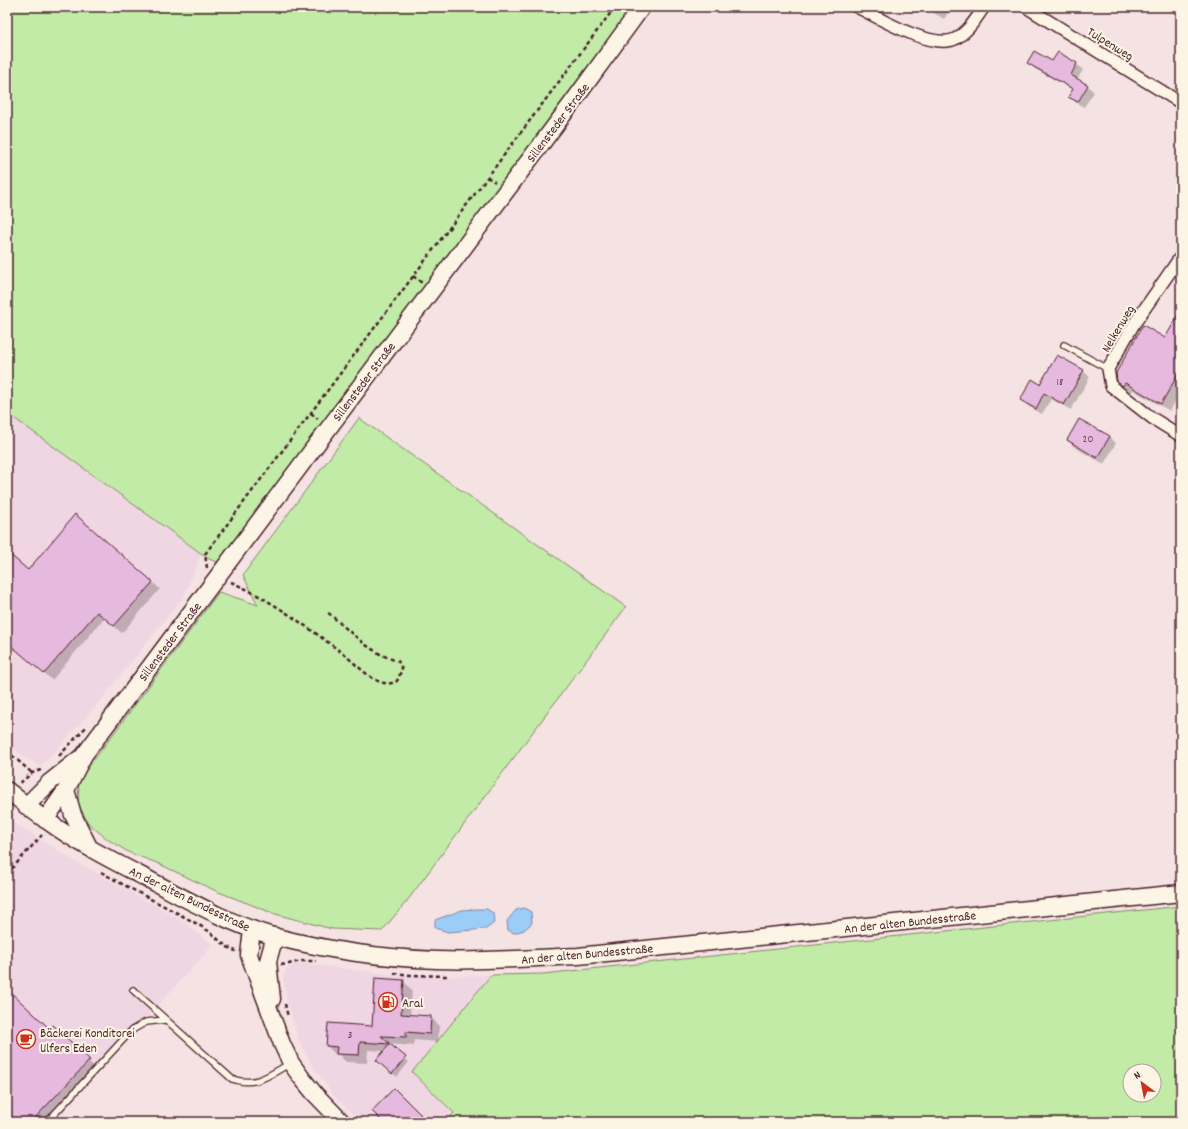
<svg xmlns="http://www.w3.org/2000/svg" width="1188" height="1129" font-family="Dekko,sans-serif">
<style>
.built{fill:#f0d6e2}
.green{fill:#c1eba7;stroke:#868569;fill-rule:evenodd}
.water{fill:#9ccdf8;stroke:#7b87a6}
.shadow{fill:#0003}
.building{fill:#e6b9de;stroke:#4a1f2b}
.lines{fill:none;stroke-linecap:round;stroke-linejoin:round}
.lane-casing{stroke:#4a1f2b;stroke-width:8}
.street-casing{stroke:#4a1f2b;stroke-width:14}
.secondary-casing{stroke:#4a1f2b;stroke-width:19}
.path{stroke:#4a1f2b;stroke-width:2.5;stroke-dasharray:4 3;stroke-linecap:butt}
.lane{stroke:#fcf5e5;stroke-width:5.5}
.street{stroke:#fcf5e5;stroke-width:11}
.secondary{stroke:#fcf5e5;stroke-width:16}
.labels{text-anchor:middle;stroke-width:4;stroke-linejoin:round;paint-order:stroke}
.number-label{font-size:11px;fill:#714658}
.street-label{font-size:13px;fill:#4a1f2b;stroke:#fcf5e5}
.poi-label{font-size:13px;fill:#4a1f2b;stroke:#fcf5e5;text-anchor:start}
</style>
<rect width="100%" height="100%" fill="#f5e3e3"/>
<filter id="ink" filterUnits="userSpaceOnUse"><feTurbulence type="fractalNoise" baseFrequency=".025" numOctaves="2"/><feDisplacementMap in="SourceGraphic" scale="8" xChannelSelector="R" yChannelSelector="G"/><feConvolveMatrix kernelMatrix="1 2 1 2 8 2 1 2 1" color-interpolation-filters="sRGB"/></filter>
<g filter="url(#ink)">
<path class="built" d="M7 410 202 552 184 596 101 700 55 752 40 766 25 758 7 743Z
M7 819 73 860 180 919 213 945 115 1053 55 1122H7Z
M300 963 388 974 438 977 491 975 412 1072 454 1114 446 1122H361L335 1097 314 1068 298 1038 287 1001 283 978 286 969Z"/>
<path class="green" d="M7 7H636L219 563 209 559 7 413Z
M359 418 626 607 407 901 382 931 332 929 275 914 216 891 157 863 130 853 107 839 88 823 78 803 79 780 219 592 258 605 243 575Z
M1181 906V1122H446L454 1113 412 1072 491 975 543 974ZM1130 1071H1154V1095H1130Z"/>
<path class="water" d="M524 908 531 912 532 923 524 930 514 933 508 930 507 921 516 910Z
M477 909H487L493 913 494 923 486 929 448 932 435 928V920L462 910Z"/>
<path class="shadow" d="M924 7H952L944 19Z
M1058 53 1077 64 1083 70 1077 80 1088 86 1094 92 1084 107 1075 102 1070 96 1073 90 1035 69 1029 63 1053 62Z
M1181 312V391L1170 411 1133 390 1131 393 1118 382 1165 339Z
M1083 371 1090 377 1071 410 1051 399 1042 414 1028 406 1021 400 1040 385Z
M1109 437 1116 443 1104 464 1074 447 1068 440Z
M75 515 160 589 122 633 104 618 52 680 7 642V554L28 571Z
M403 981 412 990 410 1015 431 1017 439 1026 438 1042 414 1040V1046L389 1044 409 1062 397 1077 382 1064 385 1051 368 1050 367 1063 346 1062 339 1055H336L327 1046 373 1027Z
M7 990 49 1030 95 1067 43 1122H7Z
M394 1090 427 1122H384Z"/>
<path class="building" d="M1034 51 1052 61 1058 52 1077 63 1071 75 1088 85 1078 102 1068 97 1073 89 1027 63Z
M1181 310V369L1161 404 1125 383 1123 386 1117 382 1116 373 1143 325 1165 338Z
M1057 355 1084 370 1064 405 1044 393 1036 409 1020 400 1032 379 1040 384Z
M1079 419 1110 436 1097 458 1067 440Z
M75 514 153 582 114 626 97 612 44 674 7 642V552L28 570Z
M375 978 404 980 401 1014 431 1016 430 1034 406 1032V1037L381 1036 390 1044 360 1042 359 1055 336 1054 337 1047 326 1046 328 1023 372 1026Z
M7 989 49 1028 53 1025 90 1060 31 1122H7Z
M390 1044 406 1057 392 1074 376 1060Z
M394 1088 421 1115 414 1122H383L372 1111Z"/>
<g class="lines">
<g class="lane-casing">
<path id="lane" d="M1064 345 1108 369
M133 990 232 1079C256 1087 269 1075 289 1064
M47 1122 132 1030 146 1022 165 1020"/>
</g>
<g class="street-casing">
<path id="street" d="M857 7C879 18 932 50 955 39 968 32 976 19 984 7
M1026 7 1181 103
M1181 256 1134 324 1108 369 1111 386 1152 418 1181 436"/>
</g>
<g class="secondary-casing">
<path id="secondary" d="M7 790C20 800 32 811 46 820 76 842 111 860 144 877 186 899 229 924 276 937 326 950 385 958 437 960 484 962 531 958 578 956L1181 893
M66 790 73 815 89 847
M26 806 50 782 79 759
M45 820 66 790 84 755 572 103 642 7
M252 929 249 955 282 1044 291 1063 301 1077 314 1093 342 1122
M272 999 268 961 275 936"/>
</g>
<path class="path" d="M487 177 495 182
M413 276 422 283
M311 413 318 419
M207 568 205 554 615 7
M231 582C270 599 306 626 341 652 354 662 365 675 380 682 387 684 391 684 397 681L402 669 398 661C370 654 348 629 326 611
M7 751 32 773
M59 756 87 726
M20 783 32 773 41 770
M7 811 13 815
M101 872C135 892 170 908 204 928 216 935 223 947 236 951
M7 874 42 835
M281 964 285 965 301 961H316
M394 973 411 975 447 976
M285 1004 288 1017"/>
<use href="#lane" class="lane"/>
<use href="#street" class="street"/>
<use href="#secondary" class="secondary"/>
</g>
</g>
<defs>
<g id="fuel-ring" transform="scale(1)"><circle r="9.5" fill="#fcf5e5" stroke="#c8321e" stroke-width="1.5"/><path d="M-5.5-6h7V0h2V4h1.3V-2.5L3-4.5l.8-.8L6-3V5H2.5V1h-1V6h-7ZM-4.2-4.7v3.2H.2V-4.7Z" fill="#c8321e"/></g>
<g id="cafe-ring" transform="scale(1)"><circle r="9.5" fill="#fcf5e5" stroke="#c8321e" stroke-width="1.5"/><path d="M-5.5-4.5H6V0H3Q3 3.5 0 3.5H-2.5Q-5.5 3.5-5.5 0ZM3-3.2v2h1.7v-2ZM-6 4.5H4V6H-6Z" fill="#c8321e"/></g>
</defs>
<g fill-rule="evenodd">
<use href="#fuel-ring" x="388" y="1002"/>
<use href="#cafe-ring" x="26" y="1039"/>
</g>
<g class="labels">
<g class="number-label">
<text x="1060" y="385">18</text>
<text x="1088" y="442">20</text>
<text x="350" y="1038">3</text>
</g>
<g class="street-label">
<text transform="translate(1111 43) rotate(32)" y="5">Tulpenweg</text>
<text transform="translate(557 122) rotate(-53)" y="5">Sillensteder Straße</text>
<text transform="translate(1117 328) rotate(-59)" y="5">Nelkenweg</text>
<text transform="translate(363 381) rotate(-53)" y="5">Sillensteder Straße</text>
<text transform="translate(169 641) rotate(-53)" y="5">Sillensteder Straße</text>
<text transform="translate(190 898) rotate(26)" y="5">An der alten Bundesstraße</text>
<text transform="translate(910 921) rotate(-6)" y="5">An der alten Bundesstraße</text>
<text transform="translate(587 953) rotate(-5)" y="5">An der alten Bundesstraße</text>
</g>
<g class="poi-label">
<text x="402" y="1007">Aral</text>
<text x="40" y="1037">Bäckerei Konditorei<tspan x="40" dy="15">Ulfers Eden</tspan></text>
</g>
</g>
<rect width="1188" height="1129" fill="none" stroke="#fcf5e5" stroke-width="24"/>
<rect x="12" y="12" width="1164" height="1105" fill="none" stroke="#4a1f2b" stroke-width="1.5" filter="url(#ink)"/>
<g transform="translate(1142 1083) rotate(328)"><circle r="19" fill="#fcf5e5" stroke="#b59f9b"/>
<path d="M0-3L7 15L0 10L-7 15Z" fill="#c8321e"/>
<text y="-6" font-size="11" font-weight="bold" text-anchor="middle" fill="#4a1f2b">N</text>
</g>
</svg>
